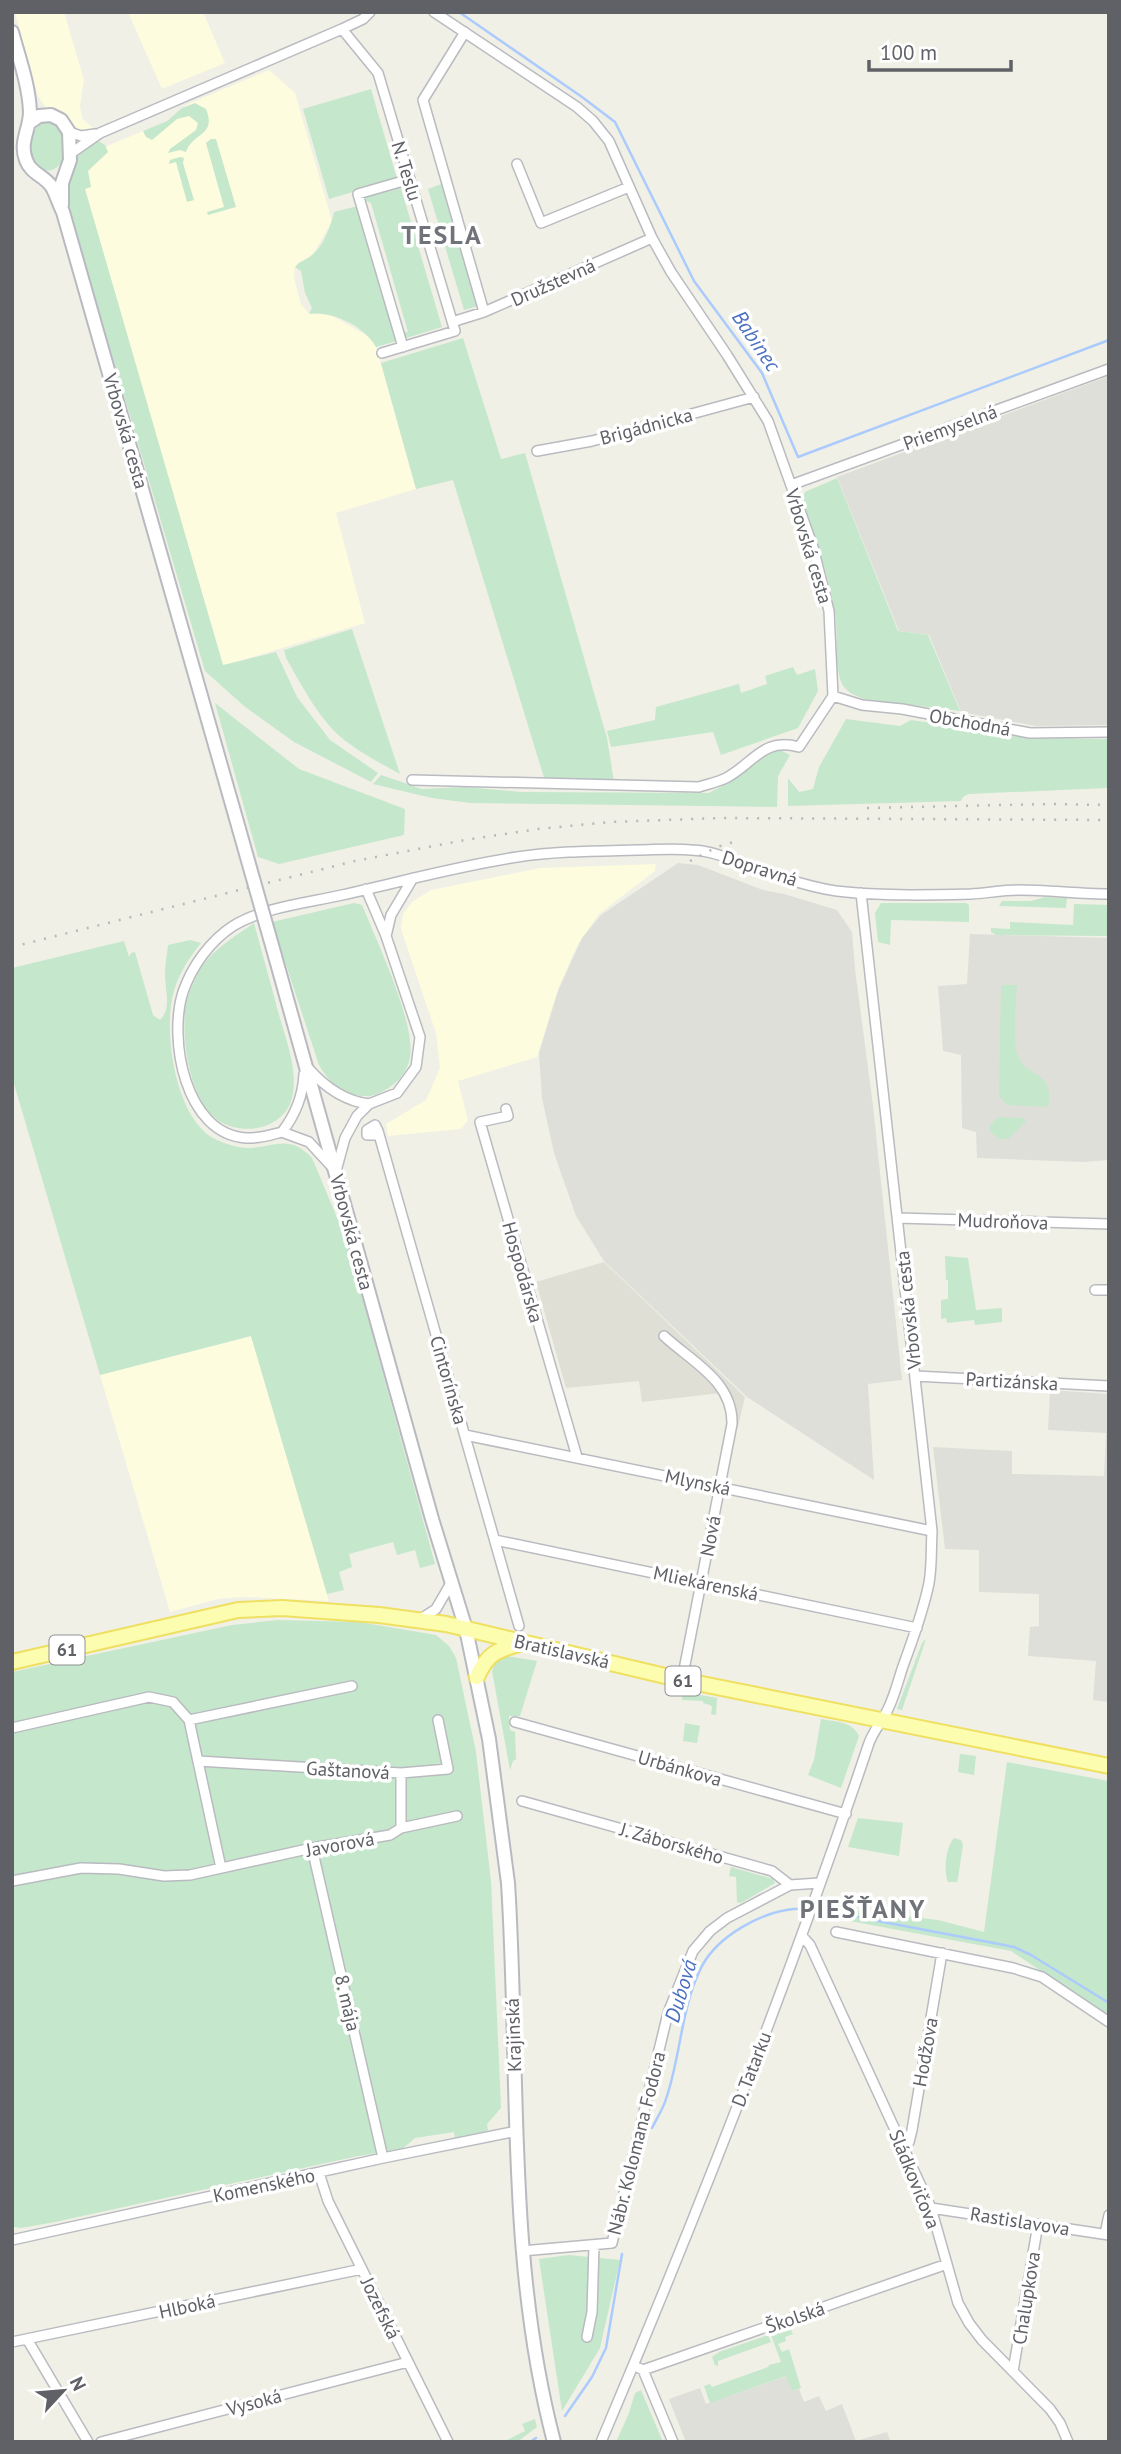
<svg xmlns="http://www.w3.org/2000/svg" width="1121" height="2454" font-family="'PT Sans',sans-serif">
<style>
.commercial{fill:#fdfcdf}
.industrial{fill:#dfdfd9}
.education{fill:#e0dfd5}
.green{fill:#c5e7cb}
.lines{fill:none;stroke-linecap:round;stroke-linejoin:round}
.stream{stroke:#abcbfd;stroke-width:2.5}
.street-casing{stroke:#b9bbc0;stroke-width:12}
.secondary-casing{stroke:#b8bac0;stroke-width:16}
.primary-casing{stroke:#efe062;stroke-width:18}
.street{stroke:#fff;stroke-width:9}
.secondary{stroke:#fff;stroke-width:12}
.primary{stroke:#fcfdaf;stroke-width:14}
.rail{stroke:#b7b8b8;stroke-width:2.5;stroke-dasharray:2 9;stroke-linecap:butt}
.secondary-bridge-casing{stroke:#b8bac0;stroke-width:16;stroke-linecap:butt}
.secondary-bridge{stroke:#fff;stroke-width:12}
.labels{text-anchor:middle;stroke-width:7;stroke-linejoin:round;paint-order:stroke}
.shield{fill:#fff;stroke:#8f9095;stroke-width:2}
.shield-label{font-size:18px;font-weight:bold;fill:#5f6167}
.street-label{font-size:19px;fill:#5f6167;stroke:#fff}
.water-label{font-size:21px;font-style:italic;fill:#4c71c2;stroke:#fff}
.district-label{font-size:26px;font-weight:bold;letter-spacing:2px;fill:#707379;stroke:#fff}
</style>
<rect width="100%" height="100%" fill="#f0f0e7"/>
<path class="commercial" d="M15 12H64L84 80 80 106 82 118 93 128 74 136 52 117 38 96Z
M128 12H203L225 63 162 89Z
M269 70 295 93 332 221 313 255 298 263 295 268 294 278 301 304 309 314 320 313 331 315 371 338 376 347 416 489 336 513 365 623 223 666 80 172 85 163 107 146 167 121 188 104Z
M656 864 655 871 599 914 577 946 558 989 537 1057 458 1081 468 1120 461 1129 388 1136 386 1124 426 1100 440 1068 436 1033 401 929 403 914 412 902 431 890 540 868Z
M251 1336 329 1601 242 1597 218 1599 170 1612 100 1375Z"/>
<path class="industrial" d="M1109 376V725L1036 726 961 712 929 635 899 631 837 477Z
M678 863 698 865 763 890 784 894 837 910 852 932 855 969 873 1106 902 1380 868 1384 874 1480 747 1397 604 1261 576 1216 554 1153 542 1098 539 1053 558 991 582 938 601 915Z
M970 934 1109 938V1160L1083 1162 977 1158 976 1132 962 1128 961 1055 943 1051 938 986 967 984Z
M1050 1390 1109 1394V1702L1093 1700 1096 1661 1028 1656 1030 1627 1039 1626V1594L979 1592V1550L945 1549 933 1447 1012 1451V1474L1104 1476 1106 1433 1048 1430Z
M787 2376 792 2391 799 2389 804 2402 819 2396 826 2411 842 2404 856 2441 887 2432 891 2442H686L669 2399 700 2388 706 2404Z"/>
<path class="education" d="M604 1262 745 1397 738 1427 728 1425 729 1415 721 1393 642 1402 639 1381 566 1388 536 1282Z"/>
<path class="green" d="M371 89 397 179 329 199 303 109Z
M195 103 206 109C217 136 193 132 186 152L180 150 168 153 170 149 196 130 198 123 189 116 177 119 152 140 146 137 143 131 167 121 182 108Z
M44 122 56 124C58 127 61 130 63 133 70 151 61 179 38 168 28 154 26 131 44 122Z
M211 139H216L236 207 208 215 207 212 224 207 206 143Z
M98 141 105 145 108 152 88 171 91 187 85 189 223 665 276 652 297 697 330 740 378 773 371 782 294 742 244 706 205 671 67 202C67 169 69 158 98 141Z
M180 157 184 158 183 163 194 200 187 202 176 162 169 164 170 160Z
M444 183 478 306 464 310 428 189Z
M400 185 442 327 400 340 398 331 408 332 371 203 363 200V196Z
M358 206 397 341 376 347C364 326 333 311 309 314L312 308 305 293 301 271 295 267C300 261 307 260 313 254 324 245 331 225 334 212Z
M463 338 501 459 525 453 607 738 614 782 545 781 453 480 416 489 381 363Z
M837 478 898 631 928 635 960 711 864 699C856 696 846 692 842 684 833 664 839 636 835 614 829 575 815 537 802 499L805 492Z
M352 629 400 774C378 762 353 749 335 732 314 710 301 684 286 658L284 650Z
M793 667 797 675 815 669 818 691 798 728 721 755 713 732 611 747 607 731 655 720 656 707 739 684 741 693 767 684 765 676Z
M215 703 299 769 405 809 404 835 279 864 258 857Z
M846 719 900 726 911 720 1035 738 1109 739V788L968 794 963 797 961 801 788 806V778L799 792 813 789 819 767Z
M780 750 790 755 778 776 777 807 470 803 432 798 373 784 381 775 422 789 465 787 521 792 709 793 738 777 766 753Z
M1045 897 1067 898 1066 908 999 906 1002 901H1031Z
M354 903 362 905C376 939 416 1024 410 1057 408 1070 400 1080 390 1087 383 1092 373 1097 365 1096 342 1095 330 1084 319 1065L272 922Z
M881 903H966L969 905V922L891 920 890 945 878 942 875 913Z
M1074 904 1109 905V936L996 935 991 932V928L1010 929V922L1073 925Z
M254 923C262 953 271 984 279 1015 286 1039 297 1068 293 1093 288 1130 239 1139 214 1117 190 1097 182 1042 185 1012 186 998 194 980 201 968 213 949 236 936 254 923Z
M190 940 201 943C189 958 177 976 173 995 163 1033 176 1123 217 1140 226 1144 238 1148 248 1148 276 1147 290 1134 312 1158L346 1239 435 1564 420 1568 415 1550 397 1555 393 1542 349 1554 352 1567 339 1572 344 1590 327 1594 251 1336 100 1375 12 1077V968L124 941 129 957 131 953 135 952 153 1015 160 1020C172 1009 165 990 165 975 165 965 167 955 168 945Z
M1001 985H1017C1016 1002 1012 1042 1018 1056 1028 1080 1055 1069 1048 1107L1007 1105 999 1096Z
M998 1117 1023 1118 1026 1121 1008 1139H1000L990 1132V1126Z
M945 1256 968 1258 976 1310 1002 1308V1322L975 1325 974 1320 947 1323 946 1318 941 1319V1300L948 1299V1280H946Z
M278 1620 359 1622 436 1635 449 1646 456 1658 476 1752 491 1881 501 2108 487 2124 488 2131 455 2138 454 2132 415 2138 401 2150 358 2156 55 2222 21 2228 14 2227 12 2224V1672L232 1625Z
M926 1639 902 1710 897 1709 922 1643Z
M507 1656 537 1661 520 1716H509L510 1730 515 1732 516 1759 513 1761 510 1770 492 1671 496 1661Z
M683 1692 717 1698 716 1715 711 1714 712 1707 710 1705 703 1703V1701L682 1700Z
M821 1719C836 1722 852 1721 859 1736L841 1788 808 1775 814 1760Z
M685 1723 700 1726 697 1743 683 1741Z
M960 1754 976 1756 974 1775 958 1772Z
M1007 1762 1109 1781V2017L1011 1951 823 1916 825 1907 938 1920 984 1932Z
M858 1818 903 1823 899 1856 848 1847Z
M954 1838 961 1840 963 1845 958 1878 957 1882H948C943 1871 946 1847 954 1838Z
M731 1867 773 1879 775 1883 741 1903 737 1902 736 1877 729 1876Z
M569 2255 620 2260 600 2348 562 2411 539 2259Z
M791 2330 793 2334 785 2337 786 2341 778 2344 782 2352 789 2349 801 2388 792 2391 786 2376 710 2403 704 2386 710 2384 712 2387 768 2367 769 2365 781 2362 771 2335Z
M768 2335 771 2342 718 2361V2366L715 2365 712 2357 719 2352Z
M641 2390 663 2442H616L629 2413 635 2393Z
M535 2419 537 2427 517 2442H503L525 2431 522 2424Z"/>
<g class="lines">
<path class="stream" d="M459 12 582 97 615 122 694 281 762 373 798 457 1109 340
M652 2128C657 2118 663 2109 666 2099 681 2056 681 2006 702 1966 718 1936 761 1912 794 1909 818 1907 855 1916 878 1921 924 1930 969 1938 1014 1947L1031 1955 1109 2003
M565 2416 592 2377 606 2348 622 2254
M530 2442 536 2438"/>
<g class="street-casing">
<path id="street" d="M342 29 378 73 455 331 382 353
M465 32 423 100 484 312
M69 132 81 136 95 134
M70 154 100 133 342 29 363 19 370 12
M517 164 541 223 629 187
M452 322 484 312 652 238
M403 347 358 194 410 179
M537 451 592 441 754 397
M791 485 1109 369
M833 696 862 705 902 709 1030 733 1109 732
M412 780 699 787C708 784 718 782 726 778 754 763 763 737 799 747L833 696 829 611 813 547 768 421 727 355 671 272 652 238 609 141 593 121 577 107 434 12
M386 936 391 915 413 878
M309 1069C325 1087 344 1101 369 1104
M506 1109 508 1116 480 1122 577 1457
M282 1132C270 1135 258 1139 246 1138 185 1134 168 1039 183 992 192 966 210 941 233 926 264 907 307 903 342 895 400 882 458 866 517 857 557 851 597 851 637 850 654 850 673 848 691 850 707 850 722 856 737 861 771 873 809 889 846 892 887 896 930 895 971 894 987 893 1003 890 1019 890 1049 890 1079 894 1109 894
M282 1132C296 1114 303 1096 304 1074
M282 1132 309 1142 333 1168
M379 1135H367V1130L375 1125 378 1131 519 1626
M336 1171 345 1138 357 1116 369 1104 397 1093 416 1067 420 1037 386 936 366 889
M898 1218 1109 1224
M1095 1290H1109
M664 1336C692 1362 733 1381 732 1424L682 1680
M915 1376 1109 1386
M465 1435 932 1531
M495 1540 917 1628
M419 1620 436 1609 451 1583
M189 1720 221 1868
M515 1722 846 1814
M12 1728 149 1697 173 1702 189 1720 352 1686
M198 1761 401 1773 448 1769 438 1720
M401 1773V1828
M522 1801 772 1871 790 1885
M312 1848 383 2158
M12 1881 81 1868 119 1869 164 1876 190 1875 312 1848 390 1835 401 1828 457 1816
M836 1932 1013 1968 1042 1977 1109 2022
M802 1936 810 1945 931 2208 958 2303 969 2323 982 2340 1050 2409 1060 2423 1068 2442
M904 2148 909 2142 912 2130 942 1953
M319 2173 328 2201 448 2442
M931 2208 1109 2235
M1105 2234 1109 2215
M12 2240 383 2158 517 2131
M522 2251 612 2243 668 2013 693 1951 710 1931 727 1918 790 1885 819 1883
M587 2337 592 2312 594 2246
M27 2339 88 2442
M12 2342 362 2269
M639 2368 643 2370 673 2442
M643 2370 947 2264
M1013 2371 1038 2224
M101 2442 408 2362
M601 2442C698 2213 789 1981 868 1746 872 1732 882 1722 888 1709 894 1697 898 1682 902 1669 912 1641 923 1613 929 1583 932 1566 931 1548 932 1531L861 893"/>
</g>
<g class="secondary-casing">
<path id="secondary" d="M12 32C19 58 29 85 30 112 30 129 19 142 26 160 31 174 44 175 52 187 56 194 59 204 63 212L239 829
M29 123 39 116 51 115 61 120 69 132 70 160 62 183V205
M275 956 432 1519 466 1629 489 1739 508 1883C520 2070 506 2259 554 2442"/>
</g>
<g class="primary-casing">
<path id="primary" d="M12 1662 238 1610 282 1608 379 1615 446 1624 682 1680 1109 1766
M477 1677C488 1652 498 1650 522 1643"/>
</g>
<use href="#street" class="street"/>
<use href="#secondary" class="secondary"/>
<use href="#primary" class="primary"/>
<path class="rail" d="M867 808 1050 804 1109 805
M690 861 717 847 740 840
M12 947 355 861 465 840 538 829 610 822 721 818 1109 820"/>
<g class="secondary-bridge-casing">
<path id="secondary-bridge" d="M239 829 275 956"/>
</g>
<use href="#secondary-bridge" class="secondary-bridge"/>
</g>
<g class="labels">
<g class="shield">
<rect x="49.5" y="1635.5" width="35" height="29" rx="5"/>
<rect x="665.5" y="1666.5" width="35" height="29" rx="5"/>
</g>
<g class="shield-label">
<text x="67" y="1656">61</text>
<text x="683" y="1687">61</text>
</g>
<g class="street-label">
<text transform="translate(407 171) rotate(73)" y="7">N. Teslu</text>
<text transform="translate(553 282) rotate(-24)" y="7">Družstevná</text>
<text transform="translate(646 426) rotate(-15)" y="7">Brigádnicka</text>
<text transform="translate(950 427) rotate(-20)" y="7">Priemyselná</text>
<text transform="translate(126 431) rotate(74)" y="7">Vrbovská cesta</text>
<text transform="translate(809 546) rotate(73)" y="7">Vrbovská cesta</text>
<text transform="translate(970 722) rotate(10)" y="7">Obchodná</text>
<text transform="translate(760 868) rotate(18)" y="7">Dopravná</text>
<text transform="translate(1003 1221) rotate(2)" y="7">Mudroňova</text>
<text transform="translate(352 1232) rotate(75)" y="7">Vrbovská cesta</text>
<text transform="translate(523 1272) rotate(74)" y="7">Hospodárska</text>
<text transform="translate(908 1310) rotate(-96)" y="7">Vrbovská cesta</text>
<text transform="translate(449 1380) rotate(74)" y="7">Cintorínska</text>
<text transform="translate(1012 1381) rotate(3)" y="7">Partizánska</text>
<text transform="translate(698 1482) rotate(12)" y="7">Mlynská</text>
<text transform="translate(710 1536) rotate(-79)" y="7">Nová</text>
<text transform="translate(706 1583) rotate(12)" y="7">Mliekárenská</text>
<text transform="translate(562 1651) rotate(13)" y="7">Bratislavská</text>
<text transform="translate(680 1768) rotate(16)" y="7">Urbánkova</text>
<text transform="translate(348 1770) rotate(3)" y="7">Gaštanová</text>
<text transform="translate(672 1843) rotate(16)" y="7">J. Záborského</text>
<text transform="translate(340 1844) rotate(-10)" y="7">Javorová</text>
<text transform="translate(348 2003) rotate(77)" y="7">8. mája</text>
<text transform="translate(513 2035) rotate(-92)" y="7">Krajinská</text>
<text transform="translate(925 2052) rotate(-80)" y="7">Hodžova</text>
<text transform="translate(751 2069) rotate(-69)" y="7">D. Tatarku</text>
<text transform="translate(636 2143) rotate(-76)" y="7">Nábr. Kolomana Fodora</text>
<text transform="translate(915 2179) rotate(68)" y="7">Sládkovičova</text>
<text transform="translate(264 2185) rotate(-12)" y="7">Komenského</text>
<text transform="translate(1020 2221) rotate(9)" y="7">Rastislavova</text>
<text transform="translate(1026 2298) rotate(-81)" y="7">Chalupkova</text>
<text transform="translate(187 2306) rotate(-12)" y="7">Hlboká</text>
<text transform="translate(381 2308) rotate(64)" y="7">Jozefská</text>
<text transform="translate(795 2317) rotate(-19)" y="7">Školská</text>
<text transform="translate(254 2402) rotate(-15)" y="7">Vysoká</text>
</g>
<g class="water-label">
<text transform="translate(756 341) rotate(56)" y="7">Babinec</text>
<text transform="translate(681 1991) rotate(-73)" y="7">Dubová</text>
</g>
<g class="district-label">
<text x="442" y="244">TESLA</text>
<text x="863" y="1918">PIEŠŤANY</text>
</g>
</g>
<rect width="1121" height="2454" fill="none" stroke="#5f6167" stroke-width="28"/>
<g transform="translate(63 2391) rotate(64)" stroke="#ffffff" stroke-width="5" paint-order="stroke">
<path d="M0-5L12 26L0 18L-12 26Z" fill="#5f6167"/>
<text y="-10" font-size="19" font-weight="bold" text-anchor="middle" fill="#5f6167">N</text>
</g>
<path d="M869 60v10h142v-10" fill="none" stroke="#5f6167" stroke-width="3.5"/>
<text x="880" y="60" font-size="21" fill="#5f6167" stroke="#ffffff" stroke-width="5" paint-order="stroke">100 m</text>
</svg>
